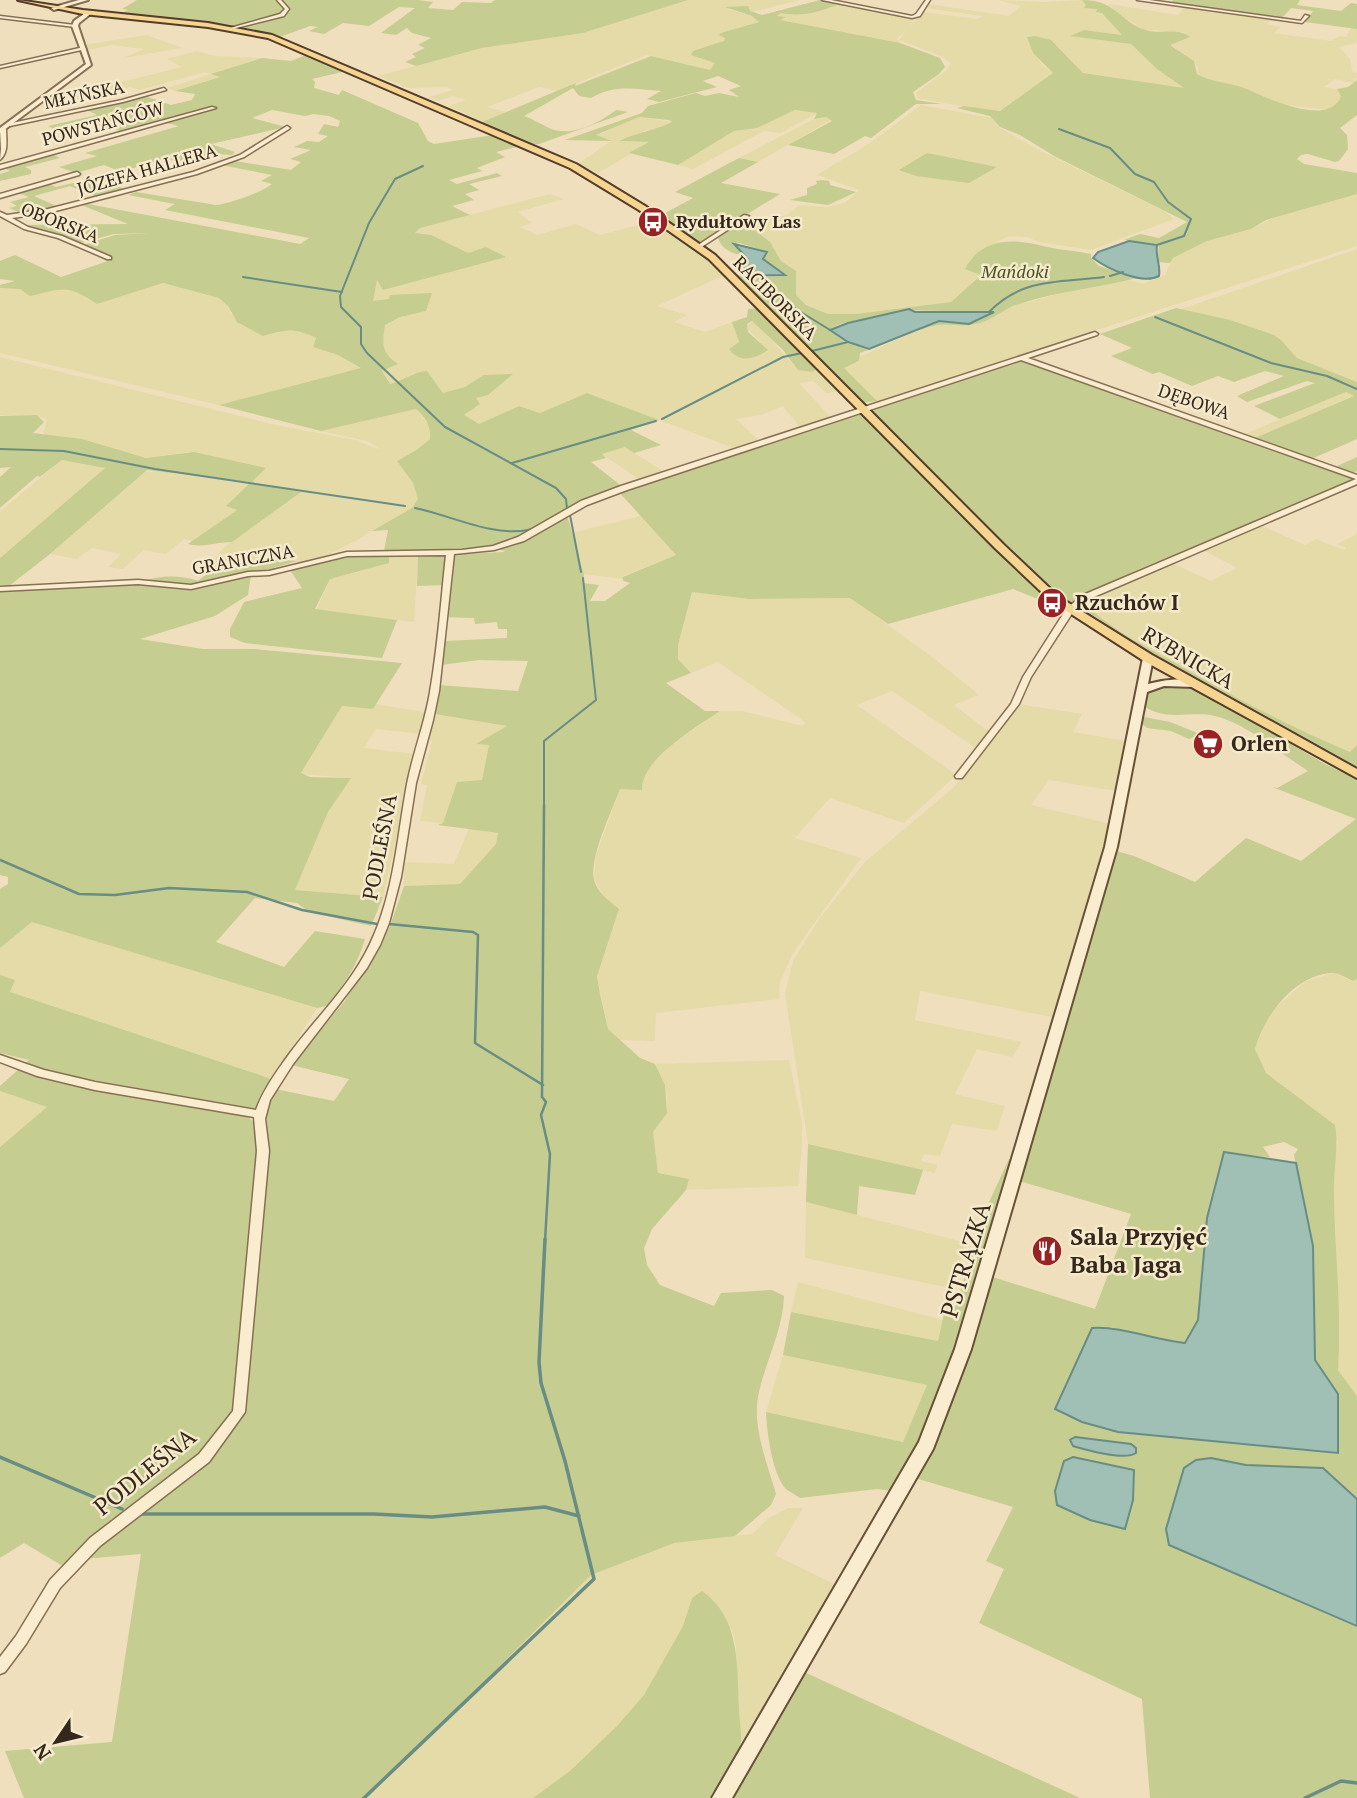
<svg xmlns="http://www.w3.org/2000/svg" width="1357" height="1798" font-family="'PT Serif',serif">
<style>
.farmland{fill:#e5dba9}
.green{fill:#c6cd90;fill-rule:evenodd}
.water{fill:#a0c0b6;stroke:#688d84;stroke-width:2}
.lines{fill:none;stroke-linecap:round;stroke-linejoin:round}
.stream-far2{stroke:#688d84;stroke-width:2}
.stream-far1{stroke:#688d84;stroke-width:2.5}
.stream{stroke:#688d84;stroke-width:3.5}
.minor-casing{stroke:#876f55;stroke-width:3}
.tertiary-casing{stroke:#876f55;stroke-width:4}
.secondary-casing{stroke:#685039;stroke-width:4}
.primary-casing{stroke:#543d2a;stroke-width:4}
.minor{fill:#faedcf;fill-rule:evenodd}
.tertiary{fill:#faedcf;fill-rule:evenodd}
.secondary{fill:#faedcf;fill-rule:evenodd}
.primary{fill:#f5d591;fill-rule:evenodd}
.labels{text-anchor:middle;stroke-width:5;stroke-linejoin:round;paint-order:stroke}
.far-street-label{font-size:18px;fill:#35271b;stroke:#f6eacc}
.far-poi-label{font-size:18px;font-weight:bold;fill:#35271b;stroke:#f6eacc;text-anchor:start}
.far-park-label{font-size:18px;font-style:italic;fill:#465320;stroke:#f6eacc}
.poi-label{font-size:21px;font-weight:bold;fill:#35271b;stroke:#f6eacc;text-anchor:start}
.street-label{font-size:21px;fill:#35271b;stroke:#f6eacc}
.near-poi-label{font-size:24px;font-weight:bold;fill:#35271b;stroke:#f6eacc;text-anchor:start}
.near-street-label{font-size:24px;fill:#35271b;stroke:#f6eacc}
</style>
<rect width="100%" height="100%" fill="#efdfbc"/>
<path class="farmland" d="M688 0H800L753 12 725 8 752 16 759 21 750 26 721 33 726 38 724 41 704 49 706 58 715 63 710 70 647 55 557 91 539 87 487 107 507 112 484 122 449 106 466 100 453 96 438 101 428 97 454 90 446 87 409 88 378 76 482 48 583 33Z
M998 0 1043 2 1082 0 1102 13 1123 35 1084 30 1071 36 1131 44 1157 69 1186 89 1083 73 1052 41 1031 36 1027 38 1042 65 1053 73 1004 109 994 111 926 100 918 98 916 93 947 70 951 63 941 56 899 40 905 31 897 38 900 43H893L777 20 780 13 775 12 839 3 914 19 910 26 923 12 978 19 982 16 926 8 928 4 1009 16 1021 6Z
M1109 4 1178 15 1184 7 1274 19 1266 24 1280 27 1274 33 1331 41 1339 36 1346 37 1351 28 1357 29V43L1339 47 1350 59 1352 71 1357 73V78L1352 83 1335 79 1324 87 1337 89 1342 96 1336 107 1328 110 1286 105 1243 88 1214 83 1197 73 1198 68 1194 61 1170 44 1189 37 1183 32 1145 30 1121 16Z
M146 35 183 48 123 58 144 49 112 45 88 50 84 45Z
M197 51 215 56 262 58 213 74 221 77 175 91 167 88 211 74 205 72 140 90 130 87 42 106 48 100 182 67 167 59Z
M921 105 992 118 1000 128 1035 148 1164 211 1174 219 1091 250 1039 242 1027 237 1009 236 983 249 981 274 951 302 856 314H828L806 305 795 295 796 271 781 261 770 242 752 228 759 222 787 215 799 205 828 207 846 202 859 190 817 175 870 143Z
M795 110 818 113 780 133 764 131 693 169 678 165 734 131 757 128Z
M638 117 673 122 656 131 647 130 625 142H651L598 173 578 164 611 141 595 136Z
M826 117 831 120 758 162 739 158 814 119Z
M550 194 564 199 518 212 532 223 520 227 537 235 576 224 600 235 658 220 712 257 734 279 720 277 657 306 687 315 674 322 705 332 732 322 739 342 733 346 761 343 746 327 752 321 758 325 798 370 820 365 845 390 826 393 813 381 799 383 833 420 802 430 783 406 761 415 736 419 762 443 739 450 587 393 540 413 519 406 479 424 463 416 414 372 403 382 390 385 382 371 397 364 388 357 382 345 385 325 372 301 382 254 421 245 431 235 414 234 419 228Z
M1357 194V246L877 401 843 368 859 362 860 357 889 343 930 326 948 323 975 325 1016 305 1092 285 1128 280 1143 284 1165 275 1173 258 1207 241 1251 229 1275 217Z
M1357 249V382L1297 358 1286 345 1241 324 1182 311 1184 308Z
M163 283 219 298 228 306 230 313 263 336 293 329 302 331 316 338 313 347 338 355 362 368 219 405 0 353V288H67L76 290 97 304Z
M0 357 276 425 355 440 381 450 367 441 321 431 416 409 431 428 430 439 418 449 397 461 413 483 418 499 412 508 355 541 316 561 303 563 291 559H276L214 568 205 573 223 548 300 492 227 507 238 509 193 541 184 539 166 554 144 550 123 569 108 567 121 554 92 548 77 559 50 554 142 472 265 468 189 452 146 458 50 438 43 433 47 420 37 415H0Z
M1346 392 1355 395 1250 440 1240 436Z
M625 447 667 474 643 482 602 454Z
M62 460 106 467 0 558V511Z
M641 516 676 555 623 576V579L583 574 572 533Z
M1253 522 1305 545 1316 539 1344 550 1346 548 1337 544 1357 534V745L1350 752 1275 720 1222 690 1132 639 1092 612 1079 598 1163 559 1211 581 1237 568 1195 546Z
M392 555 418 556 414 622 316 611 330 579 388 563 389 557Z
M692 592 749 599 851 598 936 660 979 695 954 705 988 731 977 749 892 691 857 705 955 774 954 777 904 823 830 798 795 838 861 858 793 953 780 982 779 999 656 1013 655 1041 620 1040 608 1029 597 976 605 898 594 879 596 855 620 789 642 783 651 765 673 744 720 711H742L803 726 805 722 718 662 691 673 678 660V645Z
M376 704 508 726 478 744 489 745 482 781 457 782 443 823 420 821 427 785 421 784 432 741 422 734 376 729 364 748 416 754 383 897 295 890 328 812 350 778 301 774 342 706 373 709Z
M1017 704 1082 714 1073 732 1126 741 1116 791 1049 780 1031 805 1111 824 1101 871 1069 980 1052 1017 920 991 915 1020 1022 1042 1012 1057 977 1049 955 1094 1005 1106 997 1131 952 1124 940 1156 924 1154 921 1161 937 1165 935 1173 808 1144 785 993 793 961 819 919 865 862 953 788Z
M469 828 499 834 496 844 460 884 404 886V862L454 864Z
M32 922 87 938 317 1008 272 1079 9 992 15 980 0 975V948Z
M1334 973 1352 981 1357 979V1396L1338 1370 1340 1333 1334 1193V1155L1338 1142 1302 1101 1266 1073 1255 1049 1260 1030 1274 1009 1306 981Z
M789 1060 802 1123V1147L798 1186 686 1190 688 1179 658 1173 653 1132 667 1113V1100L665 1085 655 1064Z
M0 1091 48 1107 0 1147Z
M806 1202 967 1243 950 1288 805 1258Z
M798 1282 943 1320 938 1341 791 1312Z
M783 1355 927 1385 903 1442 766 1412Z
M788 1508H803L775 1555 838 1586 740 1747 736 1646 732 1630 692 1598 683 1626 645 1695 617 1726 570 1771 533 1798H367L591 1575 674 1542 752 1534 767 1519Z"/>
<path class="green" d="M137 0H418L433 2 428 8 453 10 462 2 491 3 495 0H688L583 33 482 48 416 66 405 62 416 57 412 54 425 48 418 45 431 38 412 33 407 28 396 35 381 33 415 8 399 7 369 26 343 23 324 34 309 31 318 27 310 26 280 37 232 28 116 16 128 10 122 9Z
M820 0 839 4C820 12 802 17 781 13L777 16 786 17 780 20 900 43 940 58 945 67 939 74 913 92 916 100 942 104H916L871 138 865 136 834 154 788 145 832 121 826 117 814 119 817 113 795 110 757 128 734 131 678 165 629 153 649 142 619 141C637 132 655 131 672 122L669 120 639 117 596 135 612 141 565 140 642 113 648 106 696 93 705 96 719 93 739 97 729 90 741 86 718 76 703 81 717 87 659 102 647 99 661 91C635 89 614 84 591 98L579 96 573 88 524 116C533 119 540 124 549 128 570 138 599 123 616 110L628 112 539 144H529L480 123 576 83 575 86 651 56 710 70 715 63 691 55 693 51 724 41 725 38 719 35 721 33 759 22 752 16 725 7 748 6 750 11 762 15Z
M1082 0C1117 0 1118 21 1146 30 1162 35 1177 27 1190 37L1170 45 1194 61 1197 74C1214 83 1227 82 1244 88 1266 97 1329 129 1341 96L1337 89 1348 87 1357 80V115L1340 128 1347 135 1348 149 1339 161 1335 162 1308 154 1301 155 1297 159 1304 164 1357 173V194L1266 220 1251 229 1207 241 1173 258 1170 263 1157 262 1159 245 1124 240 1140 234 1159 238 1187 222 1054 156 1020 135 1000 127 990 116 957 108 964 106 1000 111 1053 73 1033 53 1027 37 1035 36 1051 40 1083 73 1184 88 1157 69 1131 44 1070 36 1084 30 1122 35 1102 13 1096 12 1097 9 1084 8 1086 5Z
M1173 0H1300L1297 5 1341 11 1351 3 1357 4V29L1305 22 1313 11 1291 8 1282 18 1171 4Z
M303 52 346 71 312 79 315 82 314 88 339 95 342 90 418 123 428 141 434 144 500 134 524 145 496 152 505 157 477 168 482 171 449 180 457 184 497 173 502 176 469 184 479 190 465 194 474 200 452 206 470 215 420 228 415 233 431 235 468 253 486 247 506 257 383 290 377 280 373 301 389 299 390 295 432 293 426 311 400 317 385 325C382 343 381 353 398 364L382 371 390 384C404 381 412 372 427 371L443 393 465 387 484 375 513 374 488 395 476 398 480 404 464 415 479 424 519 406 540 413 587 393 659 420 631 430 661 445 634 453 625 447 602 454 606 458 591 462 624 488 584 503 507 545 447 551H384L388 530 372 531 412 508 418 499 413 483 397 461 418 449 430 439C431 426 426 418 416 409L321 431 219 405 361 368 338 355 313 347 316 338C293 327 287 330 263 336L237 322 228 306 219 298 163 283 97 304C67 284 64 288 30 296L20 289 0 288V285L15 281 0 279V261L15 255 61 277 105 262 110 257 83 245 115 235 149 233 114 234 81 243 26 225 128 224 79 204 83 203 300 244 309 238 165 210 175 204 128 195 136 192 216 205C230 204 262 192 272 184L261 181 272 175 221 165 235 161 291 170 301 162 290 159 311 150 294 147 307 141 319 142 328 136 318 134 324 124 338 127 340 121 329 116 313 114 305 116 272 110 252 118 286 127 211 144 235 152 232 155 205 153 225 158 205 157 178 162 166 158 121 172 104 165 76 173 59 167 97 156 85 153 179 126 167 123 175 119 123 133 107 125 96 127 92 123 58 131 48 126 97 115 87 110 145 96 171 105 192 100 195 94 175 91 220 77 211 74 262 58 291 61 306 55Z
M51 153 60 158 25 167 31 170V174L0 181V174L10 171 4 168Z
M927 153 997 167 969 183 916 176 899 170Z
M739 158 758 162 721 183 780 194 702 242 693 241 658 217 693 198 675 192Z
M119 172 128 177 112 182 127 191 99 198 70 186 34 196 61 208 26 215 9 208 17 206 10 202 29 197 16 192 46 183 56 187Z
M822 180 829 181 830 185 856 192 828 205 790 200 807 195V188L817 184 816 181Z
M742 220 770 242 781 261 796 271V295L806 305 828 314H856L951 302 981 275 965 269C983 235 1016 239 1047 247 1062 250 1077 251 1091 254V258L1099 266 1137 278C1097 288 1059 291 1019 304 1005 308 994 319 980 323 958 330 946 319 921 330 935 314 954 327 971 323 979 322 986 316 992 312L899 310C877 322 849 316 829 330L847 343 868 350 860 353 859 361 844 368 877 401 862 403 735 274 751 278 786 276 764 259 768 252 739 243 733 244 746 257C734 253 722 251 718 238Z
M763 308 820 365 813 372 798 370 783 350 752 321 747 324 748 332 768 350C755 359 740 364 729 349L739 342 732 322 747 317 748 309Z
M1176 308 1230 320 1274 335 1281 340 1297 358 1357 382V439L1309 460 1333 468 1357 457V471L1350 474 1353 481 1139 569 1079 598C1106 627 1143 645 1177 664 1233 697 1290 727 1350 752L1357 745V770L1118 636 1098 618 1068 604 1004 546 867 410 1018 359 1250 440 1354 396 1346 392 1280 419 1254 406 1315 383 1307 381 1247 402 1237 396 1284 376 1265 371 1234 382 1218 376 1192 386 1159 372 1153 374 1111 356 1132 348 1100 334Z
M862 413 1044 597 1038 599 1013 589 888 624 850 598 749 599 692 592 678 645V659L691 673 666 683 705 711H720C697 727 641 759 642 790L620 789C612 811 589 857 594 880 597 892 609 901 619 909L597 976 600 994 608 1029 640 1058 655 1064 665 1085 667 1113 653 1132 658 1173 689 1179 686 1190 652 1229 644 1248 647 1265 660 1285 714 1306 721 1293 772 1290 784 1296C783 1330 766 1360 759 1392 751 1424 767 1463 776 1494L771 1505 735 1536 674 1543 591 1575 367 1798H24L5 1751 112 1742 141 1554 83 1559 205 1460 245 1399 249 1369 268 1102 275 1089 334 1101 349 1079 291 1065 345 1001 390 926 404 886 460 884 496 844 498 833 438 825 443 823 457 782 482 780 489 745 476 744 507 726 435 714 439 685 518 691 528 661 479 660 441 665 445 641 507 638V629H498L497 622 475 624 474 618 443 617 444 585 417 586 418 556 505 552 499 549 520 541 567 515 584 575 583 583 599 585 590 601H605L630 583 623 581V577L676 555 619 492Z
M37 415 44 422 33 433 82 439 146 458 194 452 266 468 252 482 301 492 232 542C216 542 204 548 188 544L237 510 226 506 251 482 147 470 50 554 9 586 0 585V558L105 468 62 460 40 477 37 476 0 508V477L11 467 0 468V416Z
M392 555 389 557V563L330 579 315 609 397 620 382 658 245 643 230 637V629L244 602 302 588 290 570 352 556Z
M276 559 297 561 251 575 248 595 215 616 140 639 203 649H254L402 663 373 709 342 706 301 773 310 777 351 778 328 812 295 890 383 897 371 926 309 912 297 903 255 898 216 942 284 967 315 931 365 939C357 966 344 985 327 1006L317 1008 32 922 0 948V889L8 884V877L0 875V591L136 584C154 575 180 574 198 581L214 568Z
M1170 685 1200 691 1325 764 1357 779V979L1353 981C1347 978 1339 973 1332 973 1294 975 1264 1016 1255 1049L1266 1073 1335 1125C1339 1148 1333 1172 1334 1195 1335 1254 1342 1312 1338 1370L1357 1396V1499L1322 1468 1246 1465 1211 1458 1169 1545 1357 1626V1798H1150L1142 1699 979 1623 1004 1569 986 1561 1013 1507 915 1478 893 1491 877 1489 800 1498C796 1495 790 1492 786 1489 772 1474 767 1432 766 1412L903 1442 927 1385 783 1355 791 1312 938 1341 946 1305 955 1307 990 1200 1009 1159H1014L1052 1017 1106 848 1134 856 1195 882 1246 838 1301 861 1356 819 1272 787 1277 788 1308 771C1280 753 1251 727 1219 717 1194 709 1167 723 1144 706L1147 693ZM1284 1142 1298 1149 1294 1155 1313 1246 1315 1360 1338 1394 1118 1432 1064 1415 1111 1327 1151 1339 1184 1343 1198 1320 1207 1218 1223 1153 1270 1157 1263 1147ZM1009 1178 1131 1214 1095 1309 980 1273Z
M1144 717 1170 722 1200 734 1189 739 1171 731 1147 728 1140 722Z
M0 975 15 980 10 992 272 1079 257 1109 82 1078 74 1085 241 1115C254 1119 256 1123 258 1136L234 1407 216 1440 66 1568 24 1543 0 1558V1147L47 1107 0 1091V1086L29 1060 0 1053Z
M808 1144 923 1170 915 1195 859 1186 857 1215 806 1202Z
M702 1591C741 1618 737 1668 739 1709 739 1721 743 1736 740 1747 737 1761 717 1785 709 1798H533L570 1771 617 1726 644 1695 683 1626 692 1598Z
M804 1672 1080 1798H731Z"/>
<path class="water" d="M1129 241 1157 245C1155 257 1161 265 1159 276 1142 285 1108 269 1093 258L1098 252Z
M734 244 767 252 763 259 785 275 746 276 744 269 748 259Z
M909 309 915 312H994L969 324 939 321 869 349 848 342 830 330 848 323Z
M1224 1152 1296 1163 1313 1246 1315 1360 1338 1394V1453L1118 1432 1082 1422 1055 1409 1092 1328C1123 1326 1153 1340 1185 1343L1198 1320 1207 1218Z
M1075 1437 1131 1444 1136 1448V1453C1124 1461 1087 1450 1073 1446L1070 1440Z
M1073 1457 1134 1470 1133 1500 1125 1529 1090 1520 1057 1505 1055 1491 1064 1461Z
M1211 1458 1246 1465 1323 1468 1357 1499V1626L1169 1545 1166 1529 1184 1468 1196 1460Z"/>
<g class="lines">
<path class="stream-far2" d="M1059 129 1110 148 1135 174 1154 182 1168 202 1191 219 1184 236 1157 245
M764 276 783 301 830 330
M1110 276 1123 272
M243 277 342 292
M989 312C1023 277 1060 283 1104 277
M1155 317 1271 363 1327 376 1357 389
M812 351 848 342
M662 419 783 357 802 353
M0 449 64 451 155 469 405 506
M512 463 656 421
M415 508C450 515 492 537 528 530 542 527 555 516 567 509L566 499 556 488 445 427 367 353 361 344V327L341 307 340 296 369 223 395 179 423 166
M570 515 581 572
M544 807V741L596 700 583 578"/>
<path class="stream-far1" d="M544 805 542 1097 546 1102 541 1115 550 1154 545 1241
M0 860 79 894 115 895 169 888 247 892 302 910 377 924
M389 924 473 932 478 935 475 1043 543 1085"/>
<path class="stream" d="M0 1457 122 1509
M139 1514H374L432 1517 545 1507 579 1516
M364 1798 594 1579 565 1461 541 1383 539 1362 545 1239
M1305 1798 1341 1781 1357 1783"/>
<g class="minor-casing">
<path id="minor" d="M277 0H281L289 9 284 16 232 29 230 28 280 14 285 9Z
M822 0H831L912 16 916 14 926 0H930L920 16 912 18Z
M1137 0H1149L1301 21 1305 15 1309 16 1302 23Z
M0 16 75 25 77 26 75 27 0 18Z
M84 47 86 49 0 68V66Z
M164 88 166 90 123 102 10 126 7 124 122 100Z
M212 107 216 108 0 169V165Z
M287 126 290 128 289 129 244 157 197 174 48 213 12 218 28 227 62 236 111 257V259H107L58 238 24 229 0 216V212L7 215 48 209 193 172 240 155Z
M3 127 6 129C6 140 9 152 0 160L1 149 0 129Z
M77 172 80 174 79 175 0 198V194Z
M744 215 749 216 700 248 695 247Z
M1095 332 1098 334 1097 335 1028 358 1357 475V484L1089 599 1073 612 1031 677 1019 704 962 778H956L955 776 1011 704 1023 677 1067 608 1083 595 1356 479 1021 360 627 490 587 505 524 541 494 550 454 554 439 691 433 720 416 783 401 877 389 923 380 945 367 968 293 1064 270 1100 265 1119 269 1151 245 1412 209 1462 100 1546 60 1588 26 1644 5 1672 0 1674V1657L16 1636 50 1580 90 1538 199 1454 233 1411 257 1151 254 1117 95 1090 37 1076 0 1062V1055L44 1070 95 1082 256 1110C262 1093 272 1078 282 1064 310 1023 349 989 370 944 394 894 397 838 407 784 413 753 425 723 430 692 438 646 441 600 446 555L347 556 269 575 248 576 191 589 138 584 0 591V587L138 580 191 585 248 572 269 571 347 552 462 550 493 546 518 537 581 501 621 486Z"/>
</g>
<g class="tertiary-casing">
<path id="tertiary" d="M79 0H88L54 10 51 8Z
M88 11 93 12 79 23 78 26 91 65 0 133V128L86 64 72 26 74 21Z"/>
</g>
<g class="secondary-casing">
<path id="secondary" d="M1148 655 1153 658 1148 684C1162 680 1187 676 1199 684L1194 687 1164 686 1147 692 1117 847 971 1349 933 1449 732 1798H712L919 1442 955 1349 1105 847 1143 658Z"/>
</g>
<g class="primary-casing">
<path id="primary" d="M18 0 83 10 208 23 272 35 576 164 645 206 715 255 1003 544 1059 597 1152 655 1357 769V778L1144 661 1051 601 995 548 709 259 639 210 570 168 268 38 208 27 83 14Z"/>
</g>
<use href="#minor" class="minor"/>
<use href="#tertiary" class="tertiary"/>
<use href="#secondary" class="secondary"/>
<use href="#primary" class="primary"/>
</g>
<defs>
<g id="bus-disc" transform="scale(1.575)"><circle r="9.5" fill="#982325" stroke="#f6eacc"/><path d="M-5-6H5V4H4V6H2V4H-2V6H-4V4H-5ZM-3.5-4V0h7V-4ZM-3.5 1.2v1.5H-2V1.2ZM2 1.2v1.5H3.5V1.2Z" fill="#fff"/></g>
<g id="supermarket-disc" transform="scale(1.575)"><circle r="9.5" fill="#982325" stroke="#f6eacc"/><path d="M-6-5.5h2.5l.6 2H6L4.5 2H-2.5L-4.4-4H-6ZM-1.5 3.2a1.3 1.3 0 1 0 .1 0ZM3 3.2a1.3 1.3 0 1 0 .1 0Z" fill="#fff"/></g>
<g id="restaurant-disc" transform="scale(1.575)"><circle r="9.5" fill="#982325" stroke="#f6eacc"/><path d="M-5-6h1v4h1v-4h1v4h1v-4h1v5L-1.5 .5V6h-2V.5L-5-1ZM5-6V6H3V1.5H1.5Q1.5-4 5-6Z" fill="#fff"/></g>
</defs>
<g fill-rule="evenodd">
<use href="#bus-disc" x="653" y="222"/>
<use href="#bus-disc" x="1052" y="603"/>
<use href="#supermarket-disc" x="1208" y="744"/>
<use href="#restaurant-disc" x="1047" y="1251"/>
</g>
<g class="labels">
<g class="far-street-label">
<text transform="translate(84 95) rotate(-12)" y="6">MŁYŃSKA</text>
<text transform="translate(103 124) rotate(-15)" y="6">POWSTAŃCÓW</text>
<text transform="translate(147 170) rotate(-16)" y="6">JÓZEFA HALLERA</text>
<text transform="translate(60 223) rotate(21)" y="6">OBORSKA</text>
<text transform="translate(775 298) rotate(45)" y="6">RACIBORSKA</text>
<text transform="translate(1194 402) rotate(19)" y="6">DĘBOWA</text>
<text transform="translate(243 560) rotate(-10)" y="6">GRANICZNA</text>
</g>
<g class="far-poi-label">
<text x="676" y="228">Rydułtowy Las</text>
</g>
<g class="far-park-label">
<text x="1015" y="278">Mańdoki</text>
</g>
<g class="poi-label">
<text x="1075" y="610">Rzuchów I</text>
<text x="1231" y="751">Orlen</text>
</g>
<g class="street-label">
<text transform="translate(1188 658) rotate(30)" y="7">RYBNICKA</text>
<text transform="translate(380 847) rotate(-79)" y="7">PODLEŚNA</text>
</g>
<g class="near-poi-label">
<text x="1070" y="1245">Sala Przyjęć<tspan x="1070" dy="28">Baba Jaga</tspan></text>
</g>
<g class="near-street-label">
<text transform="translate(966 1260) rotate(-73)" y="8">PSTRĄZKA</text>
<text transform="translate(145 1472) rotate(-39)" y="8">PODLEŚNA</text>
</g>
</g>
<g transform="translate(56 1742) rotate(235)" stroke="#f6eacc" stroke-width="5" paint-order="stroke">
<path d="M0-5L12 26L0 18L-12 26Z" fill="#35271b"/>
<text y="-10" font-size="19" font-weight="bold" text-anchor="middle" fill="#35271b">N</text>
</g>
</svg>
